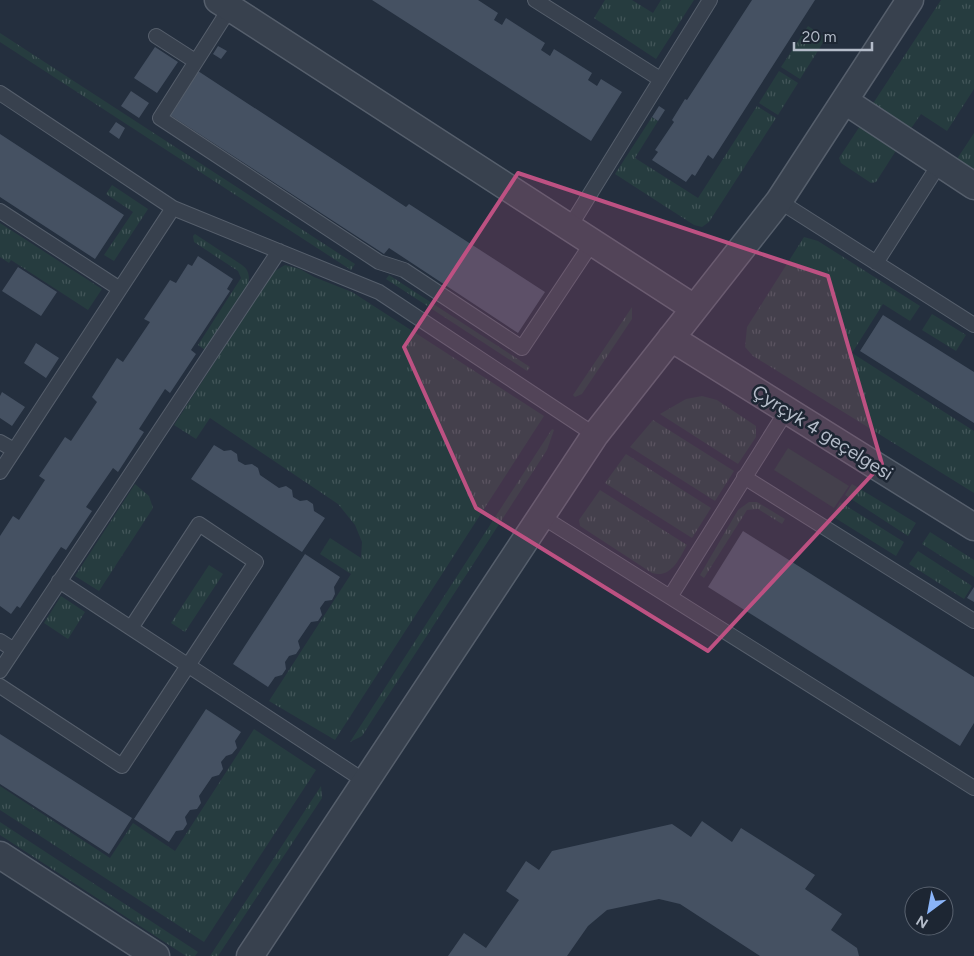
<svg xmlns="http://www.w3.org/2000/svg" width="974" height="956" font-family="Figtree,sans-serif">
<style>
.grass{fill:url(#grass-tufts)}
.park{fill:#263c3f}
.building{fill:#455162}
.lines{fill:none;stroke-linecap:round;stroke-linejoin:round}
.service-casing{stroke:#565f6c;stroke-width:16}
.minor-casing{stroke:#565f6c;stroke-width:29}
.service{stroke:#38414e;stroke-width:14}
.minor{stroke:#38414e;stroke-width:26}
.marked{fill:#bd5182;fill-opacity:0.2;stroke:#bd5182;stroke-width:4;stroke-linejoin:round}
.labels{text-anchor:middle;stroke-width:5;stroke-linejoin:round;paint-order:stroke}
.street-label{font-size:19px;fill:#b4bcc9;stroke:#1d2633}
</style>
<defs>
<pattern id="grass-tufts" width="24" height="20" patternUnits="userSpaceOnUse" patternTransform="scale(1.25)"><rect width="24" height="20" fill="#263c3f"/><path d="M3 7l-1-3M5 7V3M7 7l1-3M15 17l-1-3M17 17v-4M19 17l1-3" fill="none" stroke="#435659"/></pattern>
</defs>
<rect width="100%" height="100%" fill="#242f3e"/>
<path class="grass" d="M605 0H632L653 13 661 0H694L656 59 594 18Z
M941 0H974V89L947 131 921 114 910 130 872 105Z
M808 26 826 38 800 79 781 67Z
M0 33 355 264 351 270 0 42Z
M779 71 798 83 778 115 759 103Z
M757 106 776 118 709 222 702 227 694 225 615 174 652 117 658 121 635 158 698 198Z
M860 126 897 149 876 182 871 183 841 163 839 158Z
M974 133V175L955 162Z
M112 185 148 209 114 261 104 255 133 212 106 194Z
M0 223 102 289 88 310 11 260 9 263 0 257Z
M195 234 242 265C250 271 250 278 247 287L205 350 198 345 241 278 238 271 194 242 193 236Z
M804 237 818 241 920 306 910 321 883 304 852 353 974 431V493L753 356 745 347 747 327Z
M285 265 300 269 314 277 352 292 544 416 335 740 269 701 351 574 320 554 330 538 361 558 362 542 355 525 338 504 210 418 196 439 174 425 273 272Z
M389 275 530 367 527 371 386 279Z
M632 307V319L582 394 575 397 573 395Z
M932 314 966 335 956 351 922 330Z
M702 396 717 400 756 426V437L738 464 660 414 686 399Z
M653 420 734 471 715 501 630 447Z
M552 429 554 430 547 450 362 736 350 742Z
M626 454 711 508 692 538 605 483Z
M135 484 149 496 153 508 99 591 75 576Z
M852 484 916 523 908 536 845 495Z
M600 490 687 545C679 559 671 579 652 573L580 526 579 520Z
M749 502H757L785 519 782 524 758 509 747 510 704 578 700 575 738 510Z
M840 502 904 542 896 556 832 516Z
M930 532 974 560V577L922 544Z
M918 551 972 586 964 599 909 564Z
M209 565 223 574 185 632 171 623Z
M61 596 85 612 68 639 44 623Z
M254 729 316 770 204 942 0 810V786L110 858 133 823 175 851Z
M321 786 322 798 218 956H210Z
M0 822 198 952 195 956H186L0 835Z"/>
<path class="park" d="M788 448 849 486 834 508 774 470Z"/>
<path class="building" d="M372 0H478L498 13 494 20 502 25 506 18 545 43 541 50 550 56 554 49 592 73 588 80 597 86 601 79 622 92 591 141Z
M752 0H815L713 159 708 155 695 176 692 174 686 182 652 160 658 152 655 150 674 122 672 120 685 99 687 100Z
M218 46 227 51 221 59 213 54Z
M155 47 178 62 157 93 134 78Z
M198 71 406 207 409 204 545 292 518 333 389 248 384 254 170 115Z
M131 91 149 103 139 118 121 106Z
M659 106 665 110 658 121 652 117Z
M116 122 125 128 119 139 109 132Z
M0 134 124 215 95 259 0 197Z
M198 256 233 279 227 289 230 291 191 350 196 354 170 393 165 389 139 429 144 432 118 472 113 468 86 507 92 511 66 550 61 547 20 608 17 606 11 614 0 606V536L13 516 19 520 45 480 39 476 65 437 71 441 97 402 92 397 117 358 123 362 150 322 144 319 170 280 176 283 188 264 192 266Z
M18 267 57 292 41 316 2 291Z
M883 315 974 372V423L860 351Z
M36 343 59 358 46 378 24 363Z
M2 392 25 407 12 426 0 418V396Z
M214 445 224 451 231 450 237 454 238 461 245 465 252 464 258 468 260 475 279 488 286 486 292 490 293 497 300 501 307 500 313 504 314 511 325 518 302 552 191 479Z
M743 531 974 677V723L960 746 708 587Z
M305 554 340 577 334 587 335 594 332 600 325 601 320 608 322 615 318 621 311 622 298 641 300 648 296 654 289 656 285 662 286 669 282 675 275 677 268 687 233 664Z
M974 587V602L967 598Z
M206 709 241 732 235 741 237 748 232 754 226 756 221 762 223 769 219 775 212 777 199 796 201 803 197 809 190 810 185 817 187 824 183 830 176 831 169 842 134 819Z
M0 734 132 818 109 854 0 784Z
M702 821 732 842 741 828 815 875 805 889 842 914 831 930 857 948 859 956H760L680 904 659 899 607 910 588 926 567 956H448L464 933 486 948 519 900 506 891 526 861 539 870 552 851 672 824 691 837Z"/>
<g class="lines">
<g class="service-casing">
<path id="service" d="M535 0 660 79
M230 8 160 118 379 262 404 270 522 348 592 243
M156 36 195 61
M0 93 173 208 379 292 595 435
M779 201 974 325
M0 211 120 289
M569 228 710 0
M876 263 940 163
M0 442 14 450
M0 472 173 208
M744 477 974 621
M541 516 974 788
M59 581 366 782
M670 597 787 410
M0 641 14 650
M0 671 279 251
M0 686 122 766 256 562 199 524 131 628"/>
</g>
<g class="minor-casing">
<path id="minor" d="M218 0 694 308
M845 101 974 186
M671 338 974 527
M0 855 156 956
M250 956 595 435 779 201 910 0"/>
</g>
<use href="#service" class="service"/>
<use href="#minor" class="minor"/>
</g>
<path class="marked" d="M518 173 828 276 882 464 708 651 476 508 404 347Z"/>
<g class="labels">
<g class="street-label">
<text transform="translate(823 432) rotate(32)" y="7">Çyrçyk 4 geçelgesi</text>
</g>
</g>
<g transform="translate(929 911) rotate(212)"><circle r="24" fill="#1d2633" stroke="#59626f"/>
<path d="M0-4L9 19L0 12L-9 19Z" fill="#8ab4f8"/>
<text y="-8" font-size="14" font-weight="bold" text-anchor="middle" fill="#b4bcc9">N</text>
</g>
<path d="M794 42v8h78v-8" fill="none" stroke="#b4bcc9" stroke-width="2.5"/>
<text x="802" y="42" font-size="15" fill="#b4bcc9" stroke="#1d2633" stroke-width="4" paint-order="stroke">20 m</text>
</svg>
